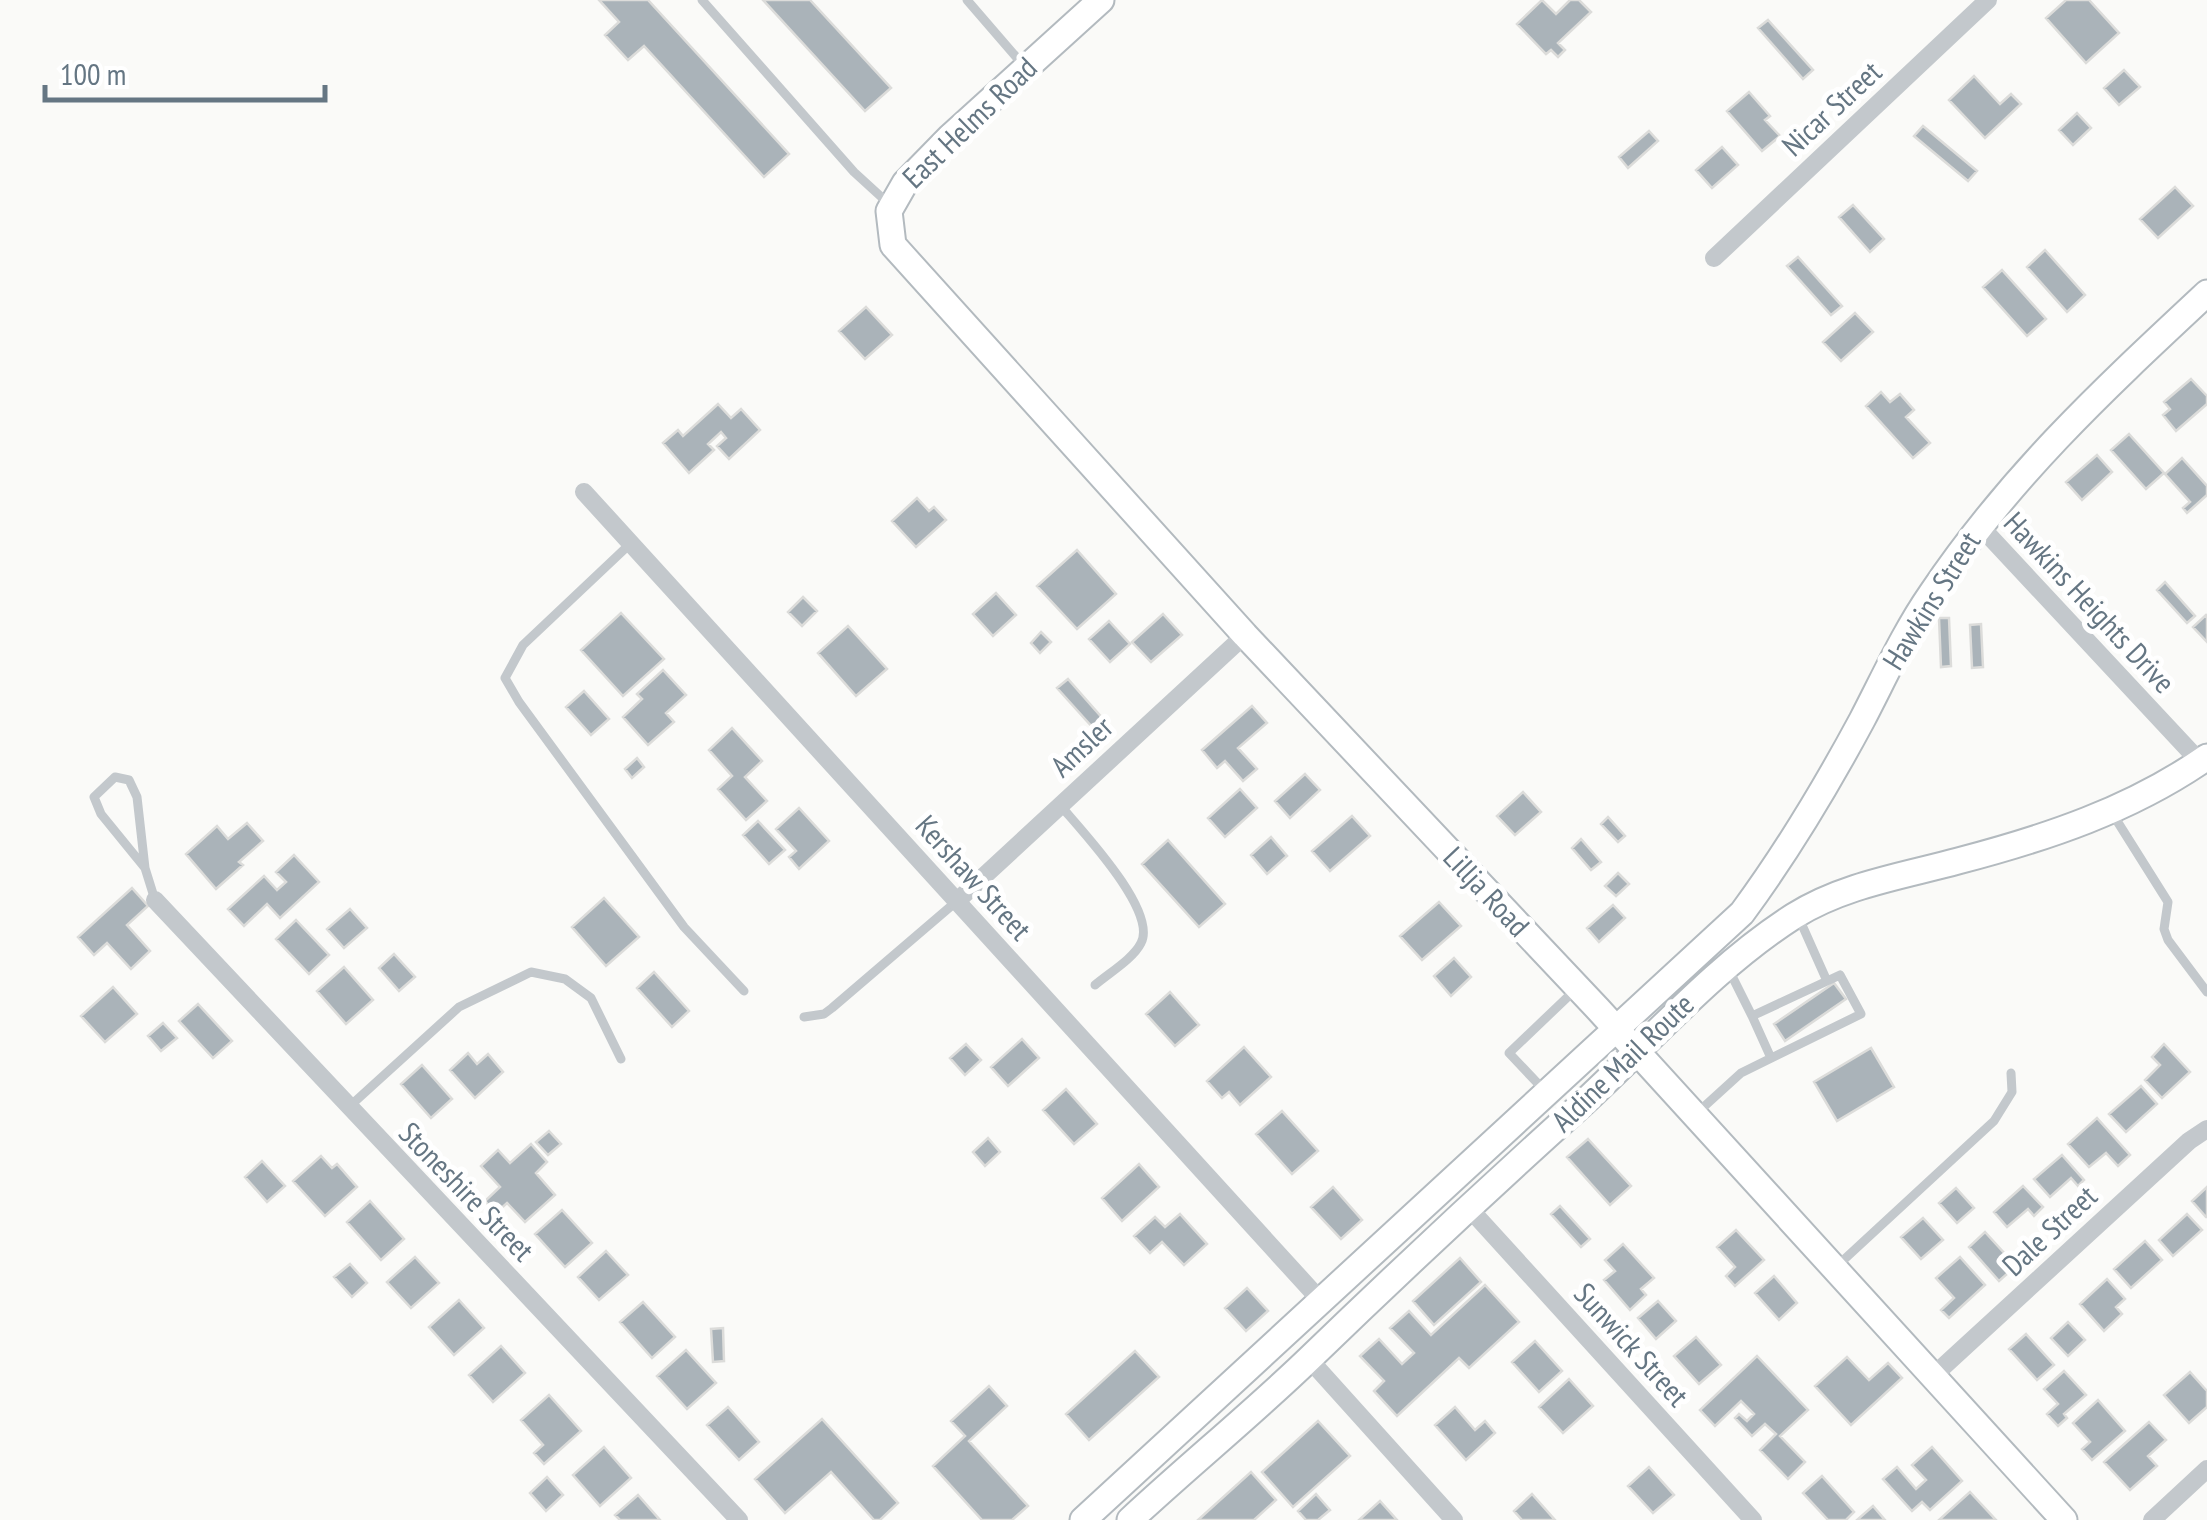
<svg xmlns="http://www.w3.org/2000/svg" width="2207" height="1520" font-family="'PT Sans Narrow',sans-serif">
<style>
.building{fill:#aab3b9;stroke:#dcdcda;stroke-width:2.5}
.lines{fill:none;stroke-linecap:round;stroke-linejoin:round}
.secondary-casing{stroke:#b3babf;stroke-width:29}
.lane{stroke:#c3c8cc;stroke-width:9}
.street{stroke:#c3c8cc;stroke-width:18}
.secondary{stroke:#fff;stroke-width:25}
.labels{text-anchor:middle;stroke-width:10;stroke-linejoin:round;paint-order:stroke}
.street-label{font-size:30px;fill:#657683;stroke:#fff}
</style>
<rect width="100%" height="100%" fill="#fafaf8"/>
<path class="building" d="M599 0H648L789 154 764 177 644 46 628 60 605 35 619 22Z
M763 0H810L891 88 865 111Z
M1542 0 1556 14 1570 0H1579L1591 12 1558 43 1565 50 1558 57 1551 50 1546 54 1517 24Z
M2066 0H2089L2119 33 2086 63 2046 18Z
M1768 20 1813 70 1803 79 1758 28Z
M2124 70 2140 87 2119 105 2104 88Z
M1974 76 2000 104 2011 94 2021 104 1985 138 1949 100Z
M1749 92 1770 116 1765 120 1780 136 1762 151 1727 111Z
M2077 113 2091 128 2073 145 2059 130Z
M1923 126 1977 171 1968 181 1914 136Z
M1649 131 1658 141 1628 168 1619 157Z
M1722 147 1738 165 1712 188 1696 170Z
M2175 187 2193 206 2158 238 2140 219Z
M1853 205 1884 239 1870 252 1839 217Z
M2045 250 2085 295 2067 312 2027 267Z
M1798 257 1842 306 1831 315 1787 266Z
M2002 270 2046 319 2027 336 1983 287Z
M866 307 892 335 865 359 839 331Z
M1855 313 1873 332 1841 361 1823 342Z
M2191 379 2207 396V404L2176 431 2163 415 2170 409 2164 402Z
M1881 392 1890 402 1900 394 1914 410 1906 417 1930 443 1913 458 1866 406Z
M718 404 731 418 741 409 760 430 729 459 717 446 726 438 721 432 708 444 714 450 689 473 663 443 678 430 683 436Z
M2129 434 2164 473 2146 489 2111 450Z
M2097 455 2112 472 2082 500 2066 482Z
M2182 458 2207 486V495L2187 513 2183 508 2190 502 2165 474Z
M917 498 929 511 934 507 946 520 916 547 892 521Z
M1077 550 1116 594 1077 629 1037 586Z
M2165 582 2195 616 2187 623 2157 590Z
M996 593 1016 615 993 636 973 614Z
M803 597 817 611 802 626 788 612Z
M621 613 664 659 623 696 581 650Z
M1163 614 1182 635 1151 662 1132 642Z
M2206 615 2207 616V642L2193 627Z
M1939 618H1949L1951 666 1941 667Z
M1109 621 1130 644 1110 662 1089 639Z
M1981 624 1983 667 1972 668 1970 625Z
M848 626 887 669 856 696 818 653Z
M1041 632 1051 642 1040 653 1031 643Z
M663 670 686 695 666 713 674 722 648 745 623 717 642 699 637 694Z
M1068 679 1104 720 1094 729 1057 688Z
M584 691 609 719 591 735 566 707Z
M1252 706 1267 723 1238 748 1257 769 1243 781 1225 761 1217 768 1202 750Z
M732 728 762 761 745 777 767 801 746 820 718 789 732 776 709 750Z
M637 758 644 767 632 778 625 769Z
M1305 774 1320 790 1290 818 1275 801Z
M1240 789 1257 808 1225 837 1208 818Z
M1523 792 1541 812 1515 835 1497 816Z
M799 808 829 841 799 869 789 857 796 851 776 829Z
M1352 816 1370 836 1330 871 1312 851Z
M1608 817 1625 836 1618 842 1601 824Z
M758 821 785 850 769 864 743 835Z
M247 823 263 841 239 862 243 865 216 889 186 854 217 826 228 839Z
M1271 837 1287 856 1267 874 1251 855Z
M1581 839 1601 862 1591 870 1572 848Z
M1168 840 1225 904 1199 927 1142 864Z
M294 855 319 882 280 918 267 904 244 926 228 909 264 876 277 890 286 882 276 872Z
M1618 873 1629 884 1616 896 1605 886Z
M132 888 148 906 127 925 150 951 131 969 107 943 94 955 78 937Z
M604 898 639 937 606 966 572 927Z
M1439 902 1461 926 1422 960 1400 936Z
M1613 905 1625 918 1599 942 1587 928Z
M350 909 367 928 344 948 327 929Z
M296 920 329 955 309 974 276 939Z
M394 954 415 977 399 991 379 968Z
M1454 958 1471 977 1451 996 1434 976Z
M344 967 373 1000 346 1024 317 991Z
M654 972 689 1011 672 1027 637 988Z
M1834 983 1846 999 1785 1041 1774 1024Z
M113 987 137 1014 105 1042 81 1016Z
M1170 992 1199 1025 1175 1046 1146 1014Z
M198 1004 232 1041 213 1058 179 1021Z
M163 1023 177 1038 161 1051 148 1036Z
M1022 1039 1039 1058 1008 1086 991 1067Z
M966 1044 981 1060 965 1075 950 1058Z
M2164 1044 2190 1072 2162 1098 2145 1080 2160 1065 2152 1057Z
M1244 1047 1271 1077 1240 1105 1229 1092 1222 1098 1207 1081Z
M1871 1048 1894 1087 1837 1121 1814 1082Z
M468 1053 477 1064 488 1054 503 1072 475 1098 450 1070Z
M422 1065 452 1099 431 1118 401 1084Z
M2141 1086 2157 1104 2126 1132 2109 1114Z
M1066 1089 1097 1124 1074 1144 1043 1110Z
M1282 1111 1318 1151 1292 1174 1256 1134Z
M2097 1118 2130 1155 2118 1166 2106 1153 2089 1167 2068 1144Z
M549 1131 561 1144 548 1155 536 1142Z
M988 1138 1000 1152 985 1166 973 1152Z
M1588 1139 1631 1186 1610 1205 1567 1157Z
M531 1144 547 1162 536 1173 555 1195 525 1222 507 1203 496 1213 485 1201 500 1187 481 1166 498 1150 510 1163Z
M2062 1155 2084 1180 2078 1186 2071 1178 2050 1197 2034 1179Z
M321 1156 332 1168 337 1164 357 1187 325 1216 293 1181Z
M262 1161 285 1186 267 1202 245 1177Z
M1139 1164 1159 1187 1122 1221 1102 1198Z
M2023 1186 2043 1207 2034 1216 2028 1209 2007 1227 1994 1212Z
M1333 1187 1362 1220 1341 1239 1311 1207Z
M2207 1187V1217H2206L2192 1201Z
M1956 1188 1974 1208 1957 1223 1939 1203Z
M370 1201 404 1239 381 1260 347 1222Z
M1560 1206 1590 1239 1581 1247 1551 1214Z
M562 1210 592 1243 565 1267 535 1234Z
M1180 1214 1207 1244 1184 1265 1162 1242 1150 1253 1134 1236 1155 1217 1165 1227Z
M2187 1214 2202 1230 2173 1256 2159 1240Z
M1923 1218 1943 1240 1921 1259 1901 1237Z
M1736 1230 1764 1260 1735 1286 1726 1276 1735 1267 1717 1247Z
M1985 1232 2016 1266 1999 1281 1969 1247Z
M2145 1241 2162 1260 2131 1288 2114 1269Z
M1623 1244 1654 1278 1641 1289 1646 1295 1630 1310 1604 1280 1615 1271 1605 1260Z
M606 1251 628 1275 599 1300 578 1277Z
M415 1257 439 1283 411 1308 387 1282Z
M1960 1257 1985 1285 1949 1318 1941 1310 1954 1298 1936 1278Z
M1460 1258 1481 1282 1434 1325 1413 1301Z
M350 1264 367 1283 352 1297 334 1277Z
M1774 1276 1797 1303 1779 1320 1755 1293Z
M2107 1279 2125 1299 2116 1307 2122 1314 2104 1331 2080 1304Z
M1485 1285 1519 1322 1469 1368 1459 1358 1397 1416 1374 1391 1384 1381 1360 1356 1379 1339 1402 1364 1414 1353 1390 1328 1409 1311 1431 1335Z
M1247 1288 1268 1311 1246 1331 1225 1308Z
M459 1300 484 1328 454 1355 429 1327Z
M1658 1301 1676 1321 1656 1339 1638 1318Z
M643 1302 675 1337 652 1358 620 1322Z
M2068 1322 2085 1340 2068 1356 2051 1338Z
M723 1328 724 1361 713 1362 711 1329Z
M2026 1334 2054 1365 2037 1380 2009 1349Z
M1696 1337 1721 1365 1699 1384 1674 1356Z
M1535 1341 1562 1371 1539 1392 1512 1362Z
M501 1346 525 1373 493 1402 469 1375Z
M686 1350 716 1383 687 1409 657 1376Z
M1135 1351 1159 1377 1089 1440 1066 1414Z
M1757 1356 1808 1410 1780 1436 1805 1462 1788 1479 1760 1450 1776 1434 1765 1424 1752 1436 1735 1418 1739 1414 1747 1421 1754 1414 1741 1401 1715 1426 1700 1410Z
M1847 1357 1869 1380 1888 1363 1902 1378 1851 1425 1815 1386Z
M2064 1371 2086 1395 2064 1414 2067 1418 2058 1426 2047 1414 2058 1404 2044 1389Z
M2190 1372 2207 1391V1407L2189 1423 2164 1395Z
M1569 1379 1593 1406 1563 1433 1539 1407Z
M989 1386 1007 1406 969 1441 1028 1506 1012 1520H982L933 1466 965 1436 951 1421Z
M549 1395 581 1431 544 1464 534 1453 543 1445 521 1420Z
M2098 1400 2125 1431 2092 1460 2082 1449 2090 1442 2073 1423Z
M728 1407 759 1442 739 1460 707 1425Z
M1455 1407 1475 1430 1485 1421 1495 1433 1466 1460 1435 1425Z
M822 1419 898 1503 880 1520H874L831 1472 785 1513 755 1479Z
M1318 1421 1350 1456 1293 1507 1262 1472Z
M2149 1422 2166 1440 2148 1456 2157 1466 2130 1490 2104 1462Z
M604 1447 631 1478 600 1506 573 1475Z
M1932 1447 1962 1481 1930 1510 1922 1502 1912 1511 1883 1479 1897 1467 1916 1489 1926 1480 1912 1465Z
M1649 1467 1674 1495 1653 1513 1628 1486Z
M1251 1472 1276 1500 1254 1520H1198Z
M1822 1476 1854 1512 1846 1520H1828L1803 1493Z
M547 1477 563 1495 546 1511 530 1493Z
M1970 1492 1996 1520H1939Z
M1316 1494 1330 1510 1318 1520H1306L1298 1511Z
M1532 1494 1555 1520H1522L1514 1511Z
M638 1495 660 1520H620L615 1515Z
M1380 1501 1397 1520H1359Z
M1873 1506 1885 1520H1857Z"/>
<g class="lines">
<g class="secondary-casing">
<path id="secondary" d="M1101 0 950 137 905 183 889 211 893 245 1245 635 1598 1009 2064 1520
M1083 1520 1742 913C1787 852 1826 787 1862 720 1884 678 1904 633 1931 594 2011 475 2103 390 2207 293
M1130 1520C1189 1465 1252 1414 1310 1358 1398 1273 1488 1189 1580 1106 1650 1042 1713 968 1794 916 1843 885 1903 876 1958 861 2046 838 2131 810 2207 757"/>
</g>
<path class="lane" d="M702 0 854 172 889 204
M967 0 1024 66
M631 543 523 645 505 678 519 702 684 927 744 991
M1060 805C1081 830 1158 911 1141 943 1133 959 1109 973 1095 985
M2112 813 2168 902 2164 929 2168 940 2207 992
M145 868 101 814 94 797 115 777 129 780 137 797 145 868 155 900
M1798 916 1827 981
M1728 968 1752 1016
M804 1017 824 1014 832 1008 957 901
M1545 1091 1509 1053 1575 990
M350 1106 459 1007 531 972 565 979 591 998 621 1059
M1697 1113 1741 1073 1861 1014 1840 975 1752 1016 1771 1058
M1837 1266 1994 1121 2012 1092 2011 1073"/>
<path class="street" d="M1714 258 1988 0
M584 492 1321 1301
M1979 525 2200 762
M155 900 739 1520
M957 901 1245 635
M1468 1207 1753 1520
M1309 1359 1454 1520
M1933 1376 2189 1141 2207 1129
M2152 1520 2207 1469"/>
<use href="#secondary" class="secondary"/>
</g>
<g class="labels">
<g class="street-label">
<text transform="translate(1832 109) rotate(-43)" y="10">Nicar Street</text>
<text transform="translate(970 123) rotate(-44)" y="10">East Helms Road</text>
<text transform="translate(1932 601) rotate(-58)" y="10">Hawkins Street</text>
<text transform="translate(2089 603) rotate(47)" y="10">Hawkins Heights Drive</text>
<text transform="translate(1082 747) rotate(-43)" y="10">Amsler</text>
<text transform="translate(973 878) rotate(48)" y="10">Kershaw Street</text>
<text transform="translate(1486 892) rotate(47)" y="10">Lillja Road</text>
<text transform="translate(1623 1063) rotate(-44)" y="10">Aldine Mail Route</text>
<text transform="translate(466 1192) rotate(46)" y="10">Stoneshire Street</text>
<text transform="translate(2050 1231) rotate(-43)" y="10">Dale Street</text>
<text transform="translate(1631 1345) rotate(48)" y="10">Sunwick Street</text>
</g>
</g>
<path d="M45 85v15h280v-15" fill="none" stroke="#657683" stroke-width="5"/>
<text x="60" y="85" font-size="30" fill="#657683" stroke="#ffffff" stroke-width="8" paint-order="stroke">100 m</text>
</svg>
